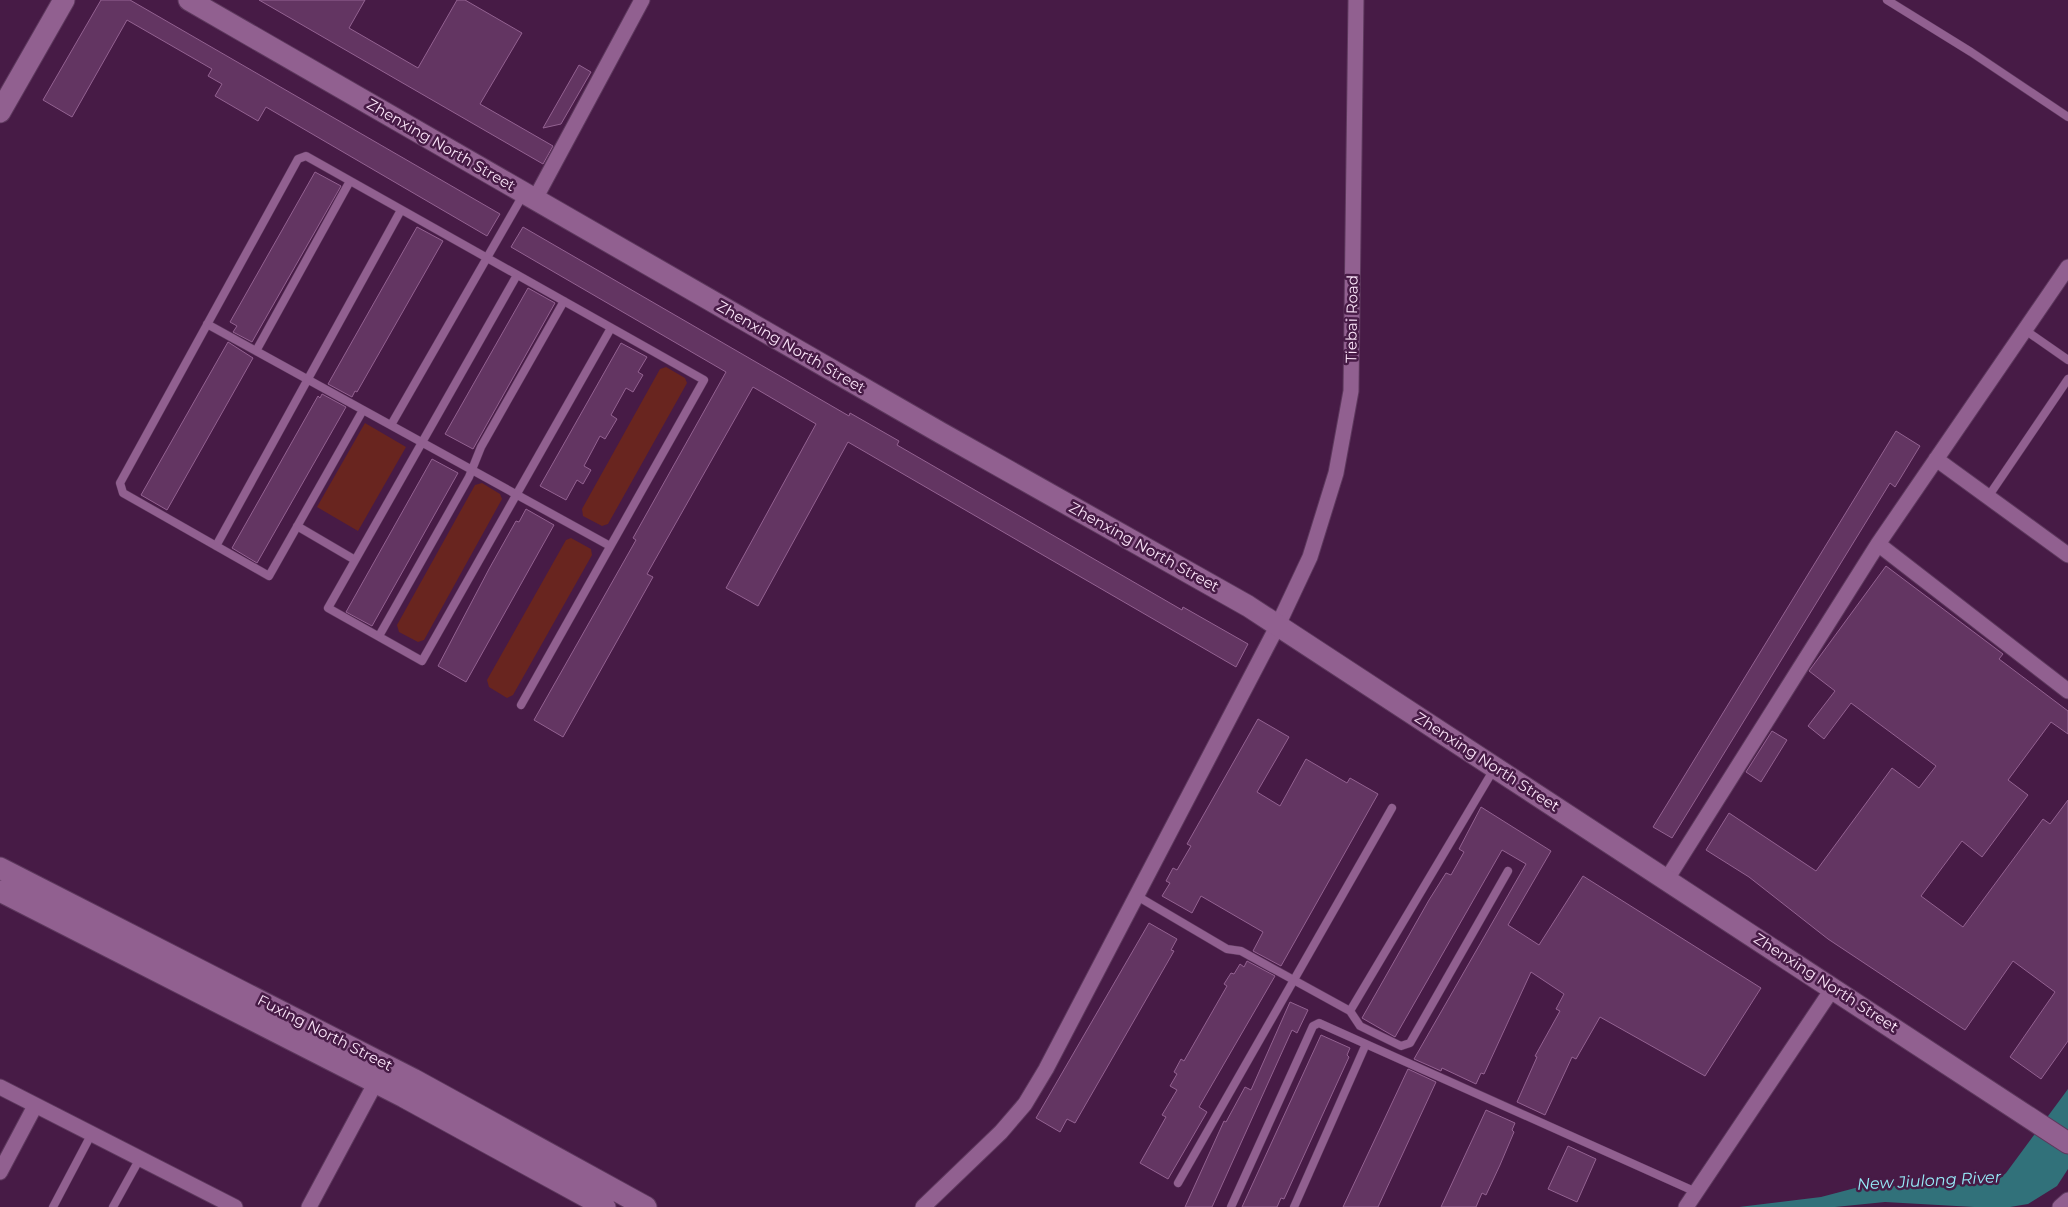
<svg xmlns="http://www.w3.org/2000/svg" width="2068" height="1207" font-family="Montserrat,sans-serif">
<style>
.green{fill:#69251f}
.water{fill:#31717a}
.building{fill:#633562;stroke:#936291}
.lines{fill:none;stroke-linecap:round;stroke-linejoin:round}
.lane-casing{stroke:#5d385d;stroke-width:9}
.street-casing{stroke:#5d385d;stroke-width:17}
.secondary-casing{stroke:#5d385d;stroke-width:23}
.lane{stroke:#916090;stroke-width:8}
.street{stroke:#916090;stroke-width:15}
.secondary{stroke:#916090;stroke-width:21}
.labels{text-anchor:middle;stroke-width:5;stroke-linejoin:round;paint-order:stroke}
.street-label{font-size:15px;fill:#fce5fa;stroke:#471b46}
.water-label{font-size:16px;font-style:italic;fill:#97edfa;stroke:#471b46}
</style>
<rect width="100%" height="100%" fill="#471b46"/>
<path class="green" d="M666 367 685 378 687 383 608 524 602 526 583 516 582 509 660 369Z
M365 423 406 447 358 531 317 507Z
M482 483 500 494 502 499 424 640 418 642 399 632 397 625 475 485Z
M571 538 591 549 592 555 513 695 507 698 489 687 487 680 566 540Z"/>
<path class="water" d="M2068 1089V1169L2057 1186 2028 1204 2010 1207H1974L1885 1202 1835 1207H1739L1821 1197 1859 1187 1985 1184 1997 1181 2006 1173Z"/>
<path class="building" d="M101 0H130L500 214 487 236 266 107 258 121 215 96 222 84 208 76 212 69 127 20 72 117 43 100Z
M259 0H365L349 28 418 68 457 0H465L522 33 480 104 553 146 543 164Z
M579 65 591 72 561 124 543 128Z
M315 172 341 186 252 342 233 332 237 326 230 322Z
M417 227 443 241 357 392 355 391 352 397 328 384Z
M523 227 849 416 850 413 899 441 897 445 1182 610 1183 607 1248 644 1236 667 848 442 758 606 726 588 816 424 753 387 647 574 653 577 563 737 534 720 636 540 633 538 726 372 511 247Z
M528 288 555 303 473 449 445 434Z
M228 342 253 358 167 510 141 495Z
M621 343 647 357 638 372 643 375 633 392 626 388 611 415 617 419 605 439 600 436 584 466 591 470 583 484 577 480 566 500 540 486Z
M322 394 346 407 257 563 232 548 318 396 320 398Z
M1896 431 1920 446 1895 487 1890 483 1672 838 1653 827Z
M432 459 458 473 372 626 346 612Z
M526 509 554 525 466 682 438 666 489 569 516 521 519 522Z
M1886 566 2003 654 1999 659 2068 711V734L2051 722 2008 780 2028 795 1982 857 1962 841 1921 896 1963 927 2043 819 2050 824 2068 800V1041L2041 1079 2010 1057 2055 992 2013 961 1965 1030 1828 939 1749 877 1706 850 1729 813 1816 871 1892 768 1919 788 1936 766 1851 703 1824 739 1808 726 1835 691 1809 671Z
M1258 719 1289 737 1257 792 1280 806 1306 759 1347 783 1350 778 1378 794 1281 966 1253 951 1263 932 1201 896 1192 913 1162 896 1170 883 1166 881 1173 868 1177 870 1191 846 1187 844Z
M1772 731 1787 740 1761 782 1746 772Z
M1481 807 1551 851 1508 925 1539 945 1583 876 1761 988 1705 1076 1600 1017 1576 1059 1572 1057 1545 1115 1517 1102 1537 1057 1535 1056 1560 1011 1556 1009 1564 994 1531 972 1484 1074 1481 1073 1476 1084 1442 1068 1441 1071 1414 1059 1526 864 1502 850 1395 1037 1362 1018 1429 900 1446 873 1451 875 1464 852 1459 849Z
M1149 923 1177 939 1171 950 1174 951 1075 1123 1067 1119 1060 1132 1036 1118Z
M1247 961 1275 976 1199 1107 1207 1112 1168 1179 1140 1163 1166 1117 1162 1115 1177 1090 1170 1086 1177 1074 1174 1072 1181 1059 1184 1061 1227 986 1224 984 1231 973 1234 974 1240 964 1244 967Z
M1290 1002 1308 1010 1297 1033 1292 1030 1212 1207H1185L1224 1121 1226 1122 1245 1087 1251 1090Z
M1321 1035 1350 1048 1347 1055 1349 1057 1284 1199 1281 1198 1277 1207H1242Z
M1408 1069 1436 1082 1378 1207H1343Z
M1486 1110 1515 1123 1512 1130 1514 1132 1500 1165 1486 1195 1482 1193 1476 1207H1441Z
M1568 1146 1596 1159 1577 1202 1548 1189Z"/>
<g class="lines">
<g class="lane-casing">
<path id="lane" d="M1887 0 1971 52 2068 117
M517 275 328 608 422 661 611 328
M207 324 610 546
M2025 330 2068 360
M256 351 350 181
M363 410 269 576 123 493 120 483 298 159 306 156 704 380 521 705
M391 425 523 195
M1988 497 2068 379
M297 526 355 560
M216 546 401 210
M379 636 469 477 481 447 564 301
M1137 896 1227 949 1241 951 1350 1011 1494 769
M1350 1011 1360 1026 1401 1046 1410 1043 1508 871
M1178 1183 1392 808
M53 1207 91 1135
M113 1207 139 1160
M1231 1207 1313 1026 1319 1023 1696 1192
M1294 1207 1366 1044"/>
</g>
<g class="street-casing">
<path id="street" d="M535 199 642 0
M1936 459 2068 555
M1878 544 2068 691
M1667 879 1878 544 2068 267
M0 1087 235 1207
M0 1172 35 1106
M309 1207 376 1082
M923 1207 1001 1132 1025 1104 1046 1069 1278 625 1310 557 1336 473 1351 391 1356 0
M1686 1207 1833 988
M2060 1207 2068 1200"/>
</g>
<g class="secondary-casing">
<path id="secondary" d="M189 0 941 433 1248 606 2068 1143
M0 112 64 0
M0 868 413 1079 646 1207
M0 891 404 1097 605 1207"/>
</g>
<use href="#lane" class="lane"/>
<use href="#street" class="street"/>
<use href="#secondary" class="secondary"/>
</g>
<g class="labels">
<g class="street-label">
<text transform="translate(441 145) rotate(30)" y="5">Zhenxing North Street</text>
<text transform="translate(1352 319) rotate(-89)" y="5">Tiebai Road</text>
<text transform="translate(791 347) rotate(30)" y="5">Zhenxing North Street</text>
<text transform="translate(1144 547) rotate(29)" y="5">Zhenxing North Street</text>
<text transform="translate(1487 762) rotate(33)" y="5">Zhenxing North Street</text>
<text transform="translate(1826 983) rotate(33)" y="5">Zhenxing North Street</text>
<text transform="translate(325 1033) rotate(27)" y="5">Fuxing North Street</text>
</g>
<g class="water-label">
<text transform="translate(1929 1180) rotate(-3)" y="6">New Jiulong River</text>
</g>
</g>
</svg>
